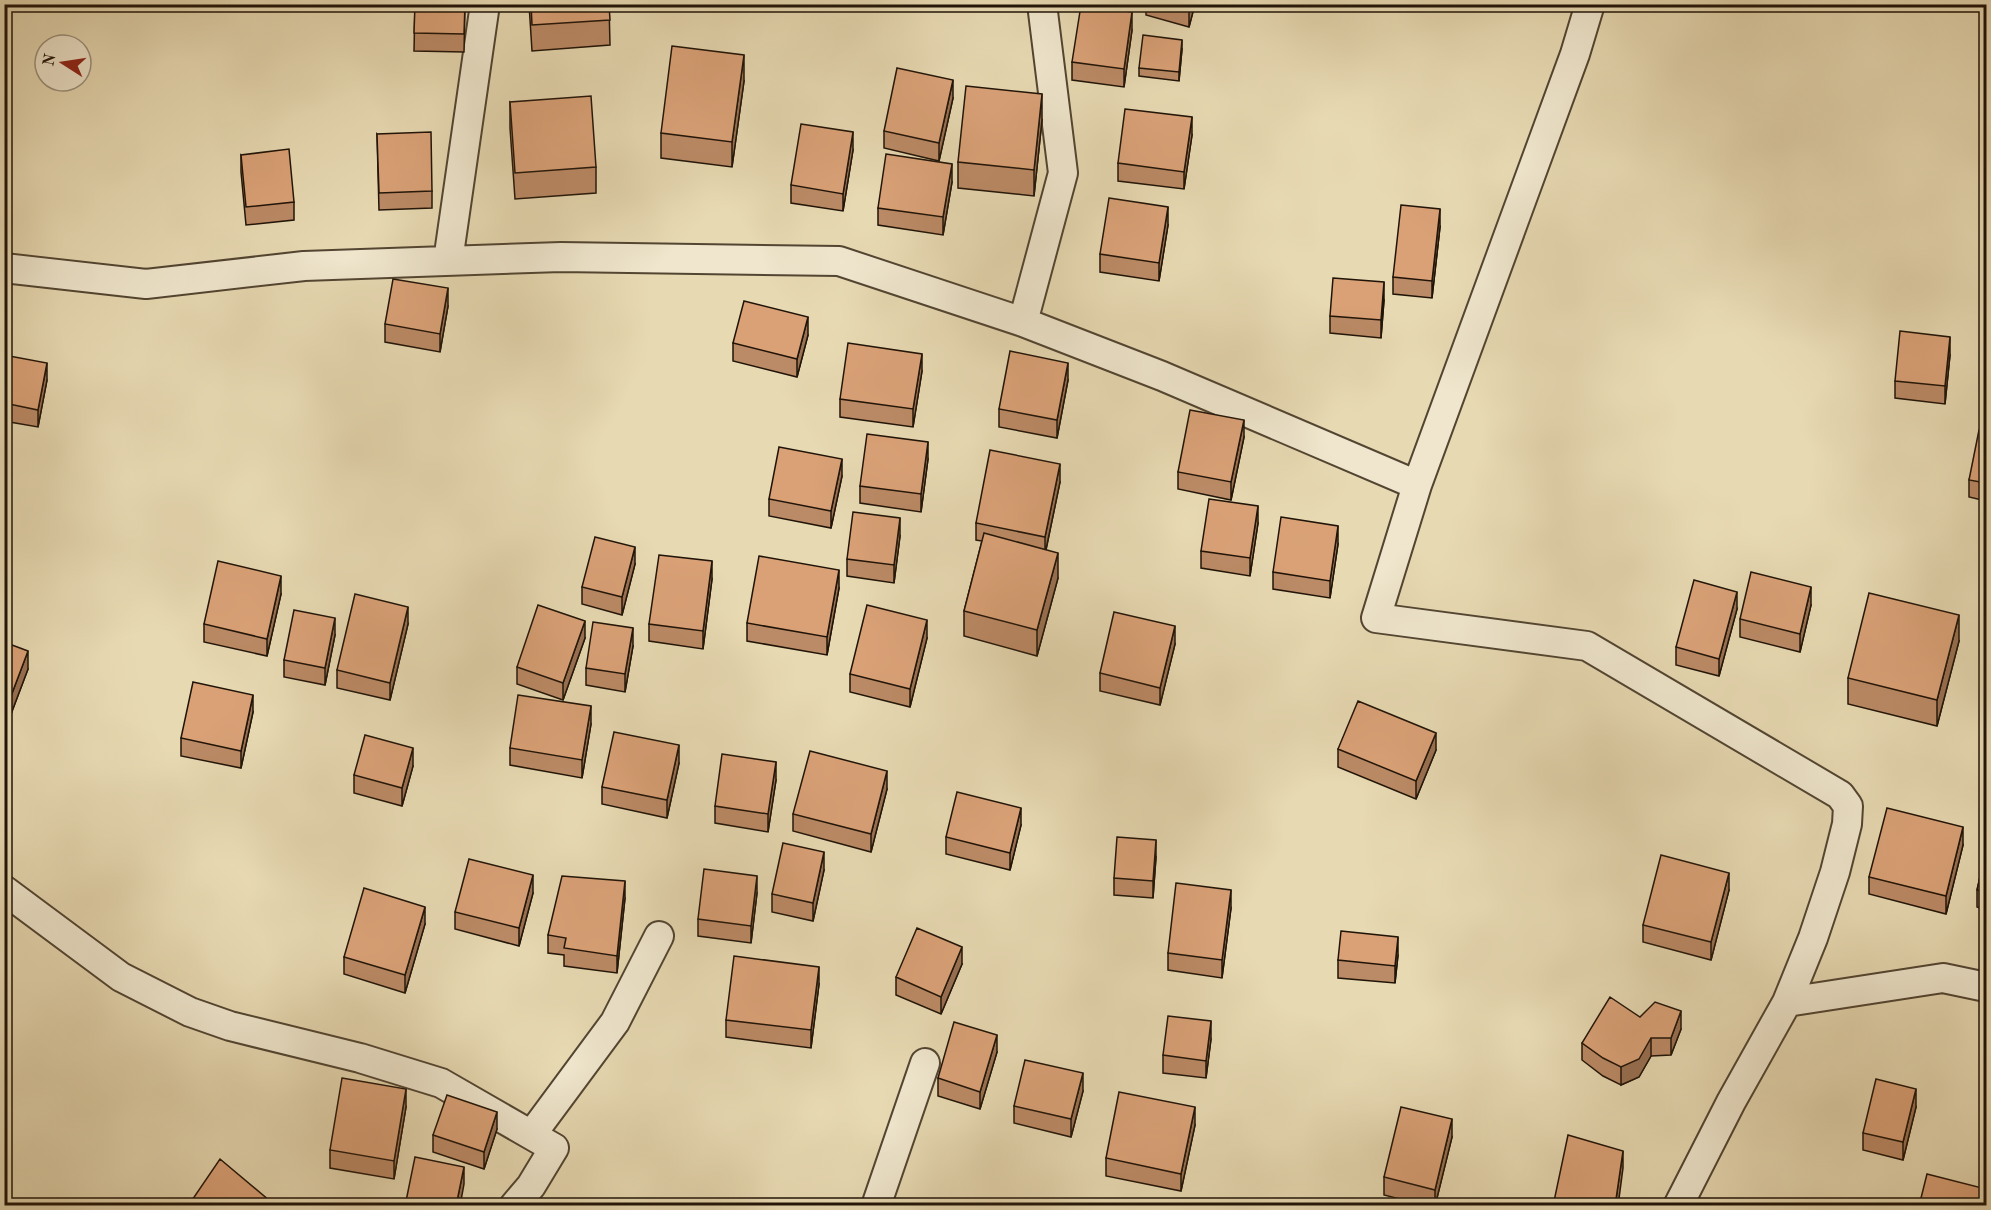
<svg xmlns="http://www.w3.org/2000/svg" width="1991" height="1210" font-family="'Old Standard TT',serif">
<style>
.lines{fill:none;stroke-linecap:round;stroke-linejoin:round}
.minor-casing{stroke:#524532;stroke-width:32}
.minor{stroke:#efe6cd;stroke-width:28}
.wall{fill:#bb8a66;stroke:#201408;stroke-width:1.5}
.shaded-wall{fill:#997153;stroke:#201408;stroke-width:1.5}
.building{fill:#daa177;stroke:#201408;stroke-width:1.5}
</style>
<rect width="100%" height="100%" fill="#e7d9b2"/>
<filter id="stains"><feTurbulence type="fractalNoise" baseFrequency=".00333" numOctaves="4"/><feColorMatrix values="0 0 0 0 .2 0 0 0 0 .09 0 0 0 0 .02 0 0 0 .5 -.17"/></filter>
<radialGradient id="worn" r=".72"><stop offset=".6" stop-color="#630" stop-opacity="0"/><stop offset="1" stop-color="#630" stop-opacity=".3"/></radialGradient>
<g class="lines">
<g class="minor-casing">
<path id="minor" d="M448 261 485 4
M4 268 146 284 304 266 561 257 839 261 1023 322 1162 376 1417 485 1376 618 1587 646 1840 795 1848 806 1847 824 1835 872 1813 938 1787 1002 1731 1102 1678 1206
M1023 322 1063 173 1042 4
M1417 485 1575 54 1590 4
M4 890 121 977 190 1012 230 1026 360 1058 441 1083 554 1148 531 1186 514 1206
M1787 1002 1943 978 1986 987
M532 1134 615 1022 659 936
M876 1206 925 1063"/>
</g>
<use href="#minor" class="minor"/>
</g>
<path class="wall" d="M415 4H465L464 52 414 51Z
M529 4H609L610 45 532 51Z
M1146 4H1195L1189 27 1146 15Z
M1132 30 1124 87 1072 80V62Z
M1182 49 1179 81 1139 76V68Z
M744 81 732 167 661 158V133Z
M953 98 939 161 884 148V131Z
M510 102 596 167V193L515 199 510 128Z
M1042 120 1034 196 958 188V162Z
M377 134 432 191V208L379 210Z
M1192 135 1184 189 1118 181V163Z
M853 150 843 211 791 203V185Z
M241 155 294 202V220L246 225 241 172Z
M952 182 943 235 878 225V208Z
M1168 225 1159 281 1100 272V254Z
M1440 227 1432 298 1393 294V277Z
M1384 300 1381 338 1330 333V316Z
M448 306 440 352 385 342V324Z
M808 335 797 377 733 361V343Z
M4 355 47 380 38 427 4 421Z
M1950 355 1945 404 1895 398V381Z
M922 371 913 427 840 417V399Z
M1068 380 1057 438 999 427V409Z
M1986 432V501L1969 497V480Z
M1244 437 1231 500 1178 489V472Z
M928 459 921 512 860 503V486Z
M842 476 831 528 769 516V499Z
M1060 482 1046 550 1058 578 1037 656 964 636V611L982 541 976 540V523Z
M1258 523 1250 576 1201 568V551Z
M900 536 894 583 847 576V559Z
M1338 544 1330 598 1273 589V572Z
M635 564 622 615 582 604V587Z
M712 579 703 649 649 641V624Z
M839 588 827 655 747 641V623Z
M281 594 267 656 204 642V624Z
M1811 605 1800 652 1740 637V619Z
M1737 609 1719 676 1676 665V647Z
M408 624 390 700 337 688V670Z
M335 635 325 685 284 677V660Z
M585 638 563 700 517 684V667Z
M927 638 910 707 850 692V674Z
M1959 641 1937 726 1848 704V678Z
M4 642 28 669 11 714 4 711Z
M1175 644 1160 705 1100 691V673Z
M633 646 625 692 586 685V668Z
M253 712 241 768 181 756V738Z
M591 724 582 778 510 765V748Z
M1338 749 1436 750 1416 799 1338 767Z
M679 763 667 818 602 804V787Z
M413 766 402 806 354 793V775Z
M776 780 768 832 715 823V806Z
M887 789 871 852 793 831V814Z
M1021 825 1010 870 946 854V837Z
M1963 845 1946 914 1869 894V877Z
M1986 851V910L1977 907V890Z
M1156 857 1153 898 1114 895V878Z
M824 870 813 921 772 912V894Z
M1729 890 1711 960 1643 942V925Z
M533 893 519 946 455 929V912Z
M757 893 751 943 698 936V919Z
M625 898 617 973 564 966V955L548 953V935Z
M1231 908 1222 978 1168 970V953Z
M425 924 405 993 344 974V957Z
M1398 955 1395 983 1338 978V960Z
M962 964 941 1014 896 995V977Z
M819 984 811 1048 726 1037V1020Z
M1640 1017 1681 1029 1671 1055 1651 1056 1639 1077 1621 1085 1603 1076 1582 1060V1043Z
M1211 1039 1206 1078 1163 1073V1055Z
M997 1052 980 1109 938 1096V1078Z
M1083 1091 1071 1137 1014 1123V1106Z
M406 1107 394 1179 330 1168V1150Z
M1916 1107 1903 1160 1863 1150V1133Z
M1195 1125 1181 1191 1106 1176V1158Z
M497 1129 484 1169 433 1152V1135Z
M1452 1137 1435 1206H1427L1384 1195V1177Z"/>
<path class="shaded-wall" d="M1190 4H1195L1189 27V9Z
M1132 12V30L1124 87V69Z
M1182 40V49L1179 81V72Z
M744 55V81L732 167V142Z
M953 80V98L939 161V143Z
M1042 94V120L1034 196V170Z
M1192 117V135L1184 189V172Z
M853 132V150L843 211V194Z
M952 164V182L943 235V217Z
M1168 207V225L1159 281V263Z
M1440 209V227L1432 298V281Z
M1384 282V300L1381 338V320Z
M448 288V306L440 352V334Z
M808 317V335L797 377V359Z
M1950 337V355L1945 404V386Z
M922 354V371L913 427V409Z
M47 363V380L38 427V410Z
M1068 363V380L1057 438V420Z
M1244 420V437L1231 500V482Z
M928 442V459L921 512V494Z
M842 459V476L831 528V511Z
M1060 464V482L1045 554V537Z
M1258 506V523L1250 576V558Z
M900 518V536L894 583V565Z
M1338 526V544L1330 598V581Z
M635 547V564L622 615V597Z
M1058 553V578L1037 656V630Z
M712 561V579L703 649V631Z
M839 570V588L827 655V637Z
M281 576V594L267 656V639Z
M1811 587V605L1800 652V634Z
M1737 592V609L1719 676V659Z
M408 607V624L390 700V683Z
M1959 615V641L1937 726V700Z
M335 618V635L325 685V668Z
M927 620V638L910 707V689Z
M585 621V638L563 700V683Z
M1175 626V644L1160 705V688Z
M633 628V646L625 692V674Z
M28 651V669L11 714V696Z
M253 695V712L241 768V751Z
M591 706V724L582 778V760Z
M7 726V743L4 748V730Z
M1436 733V750L1416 799V781Z
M679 745V763L667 818V800Z
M413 748V766L402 806V788Z
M776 762V780L768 832V814Z
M887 771V789L871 852V834Z
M1021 808V825L1010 870V853Z
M1963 827V845L1946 914V896Z
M1156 840V857L1153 898V881Z
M824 852V870L813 921V903Z
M1729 873V890L1711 960V942Z
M533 875V893L519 946V928Z
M757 876V893L751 943V926Z
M625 881V898L617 973V956Z
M1231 890V908L1222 978V960Z
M10 900V918L4 927V909Z
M425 907V924L405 993V975Z
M1398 937V955L1395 983V966Z
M962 947V964L941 1014V997Z
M819 967V984L811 1048V1030Z
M8 1011V1029L4 1053V1035Z
M1681 1011V1029L1671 1055V1038Z
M1211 1021V1039L1206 1078V1061Z
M997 1035V1052L980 1109V1092Z
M1651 1038V1056L1639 1077 1621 1085V1067Z
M1083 1073V1091L1071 1137V1119Z
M406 1089V1107L394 1179V1161Z
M1916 1089V1107L1903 1160V1142Z
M1195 1107V1125L1181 1191V1174Z
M497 1112V1129L484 1169V1152Z
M1452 1119V1137L1435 1206V1190Z
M1623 1151V1168L1618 1206H1615Z
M464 1167V1184L460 1206H456Z"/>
<path class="building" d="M415 4H465L464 34 414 33Z
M531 4H609L610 20 532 25Z
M1172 4H1190L1189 9Z
M1081 5 1132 12 1124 69 1072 62Z
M1143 35 1182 40 1179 72 1139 68Z
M672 46 744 55 732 142 661 133Z
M897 68 953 80 939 143 884 131Z
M966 86 1042 94 1034 170 958 162Z
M591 96 596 167 515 173 510 102Z
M1125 109 1192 117 1184 172 1118 163Z
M801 124 853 132 843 194 791 185Z
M431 132 432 191 379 193 377 134Z
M289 149 294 202 246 207 241 155Z
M886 154 952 164 943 217 878 208Z
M1109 198 1168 207 1159 263 1100 254Z
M1401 205 1440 209 1432 281 1393 277Z
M1333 278 1384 282 1381 320 1330 316Z
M393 279 448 288 440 334 385 324Z
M744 301 808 317 797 359 733 343Z
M1900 331 1950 337 1945 386 1895 381Z
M848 343 922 354 913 409 840 399Z
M1010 351 1068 363 1057 420 999 409Z
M4 355 47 363 38 410 4 403Z
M1190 410 1244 420 1231 482 1178 472Z
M1979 430 1986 432V483L1969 480Z
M867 434 928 442 921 494 860 486Z
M779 447 842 459 831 511 769 499Z
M990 450 1060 464 1045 537 976 523Z
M1209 499 1258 506 1250 558 1201 551Z
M853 512 900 518 894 565 847 559Z
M1281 517 1338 526 1330 581 1273 572Z
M984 533 1058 553 1037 630 964 611Z
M595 537 635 547 622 597 582 587Z
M659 555 712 561 703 631 649 624Z
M759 556 839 570 827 637 747 623Z
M218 561 281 576 267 639 204 624Z
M1751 572 1811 587 1800 634 1740 619Z
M1694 580 1737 592 1719 659 1676 647Z
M1869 593 1959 615 1937 700 1848 678Z
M355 594 408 607 390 683 337 670Z
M538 605 585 621 563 683 517 667Z
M867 605 927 620 910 689 850 674Z
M294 610 335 618 325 668 284 660Z
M1114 612 1175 626 1160 688 1100 673Z
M593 622 633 628 625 674 586 668Z
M4 642 28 651 11 696 4 694Z
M193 682 253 695 241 751 181 738Z
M518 695 591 706 582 760 510 748Z
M1358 701 1436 733 1416 781 1338 749Z
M614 732 679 745 667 800 602 787Z
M365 735 413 748 402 788 354 775Z
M810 751 887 771 871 834 793 814Z
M722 754 776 762 768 814 715 806Z
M957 792 1021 808 1010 853 946 837Z
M1887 808 1963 827 1946 896 1869 877Z
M1117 837 1156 840 1153 881 1114 878Z
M783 843 824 852 813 903 772 894Z
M1986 851V892L1977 890Z
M1661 855 1729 873 1711 942 1643 925Z
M469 859 533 875 519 928 455 912Z
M704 869 757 876 751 926 698 919Z
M562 876 625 881 617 956 564 948 566 938 548 935Z
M1176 883 1231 890 1222 960 1168 953Z
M364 888 425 907 405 975 344 957Z
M4 897 10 900 4 909Z
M917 928 962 947 941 997 896 977Z
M1341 931 1398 937 1395 966 1338 960Z
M734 956 819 967 811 1030 726 1020Z
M1610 997 1640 1017 1655 1002 1681 1011 1671 1038H1651L1639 1059 1621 1067 1603 1058 1582 1043Z
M4 1010 8 1011 4 1035Z
M1168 1016 1211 1021 1206 1061 1163 1055Z
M954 1022 997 1035 980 1092 938 1078Z
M1025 1060 1083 1073 1071 1119 1014 1106Z
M342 1078 406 1089 394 1161 330 1150Z
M1876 1079 1916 1089 1903 1142 1863 1133Z
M1119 1092 1195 1107 1181 1174 1106 1158Z
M447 1095 497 1112 484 1152 433 1135Z
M1401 1107 1452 1119 1435 1190 1384 1177Z
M1568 1135 1623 1151 1615 1206H1553Z
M415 1157 464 1167 456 1206H405Z
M220 1159 276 1206H188Z
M1927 1174 1986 1189V1201L1985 1206H1919Z"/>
<rect width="1991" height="1210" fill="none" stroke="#e7d9b2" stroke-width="24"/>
<rect x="6" y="6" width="1979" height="1198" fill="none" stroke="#201408" stroke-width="3"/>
<rect x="12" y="12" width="1967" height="1186" fill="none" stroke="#201408" stroke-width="1.5"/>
<g transform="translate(63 63) rotate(282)"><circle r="28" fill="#efe6cd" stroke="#9c927e" stroke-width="1.5"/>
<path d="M0-4.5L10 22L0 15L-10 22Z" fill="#8f2418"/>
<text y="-9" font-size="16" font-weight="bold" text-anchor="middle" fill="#201408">N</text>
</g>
<rect width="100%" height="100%" filter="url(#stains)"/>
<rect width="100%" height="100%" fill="url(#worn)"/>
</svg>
